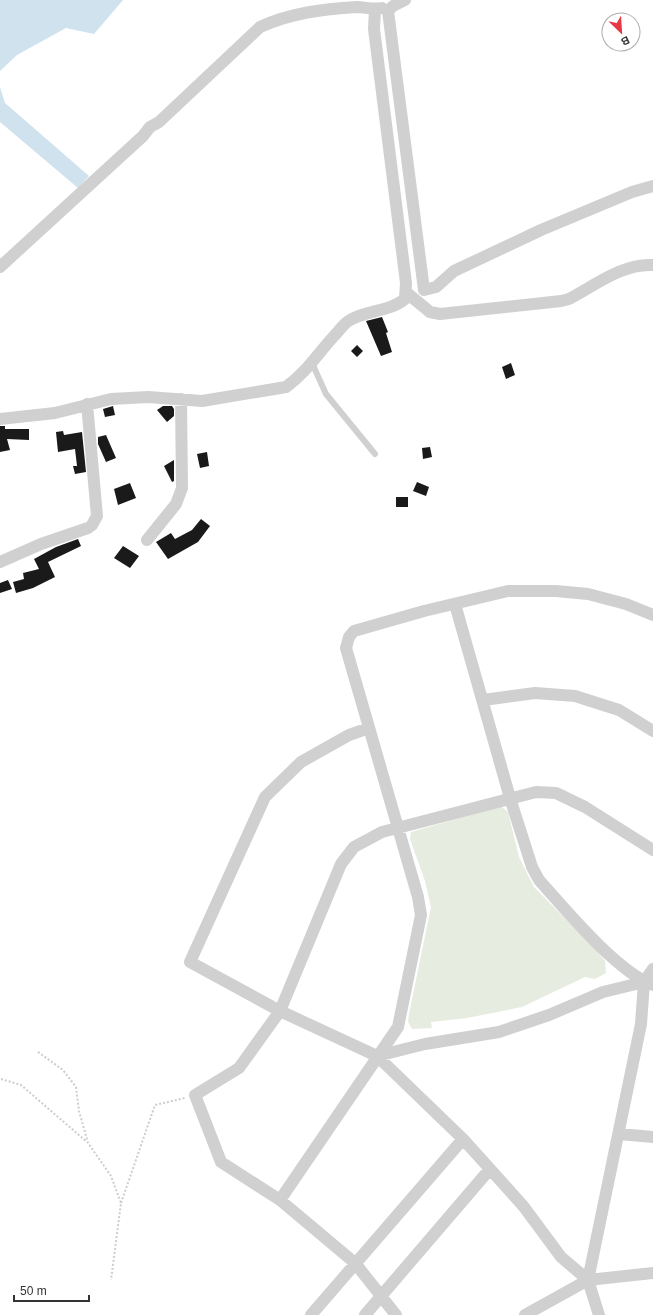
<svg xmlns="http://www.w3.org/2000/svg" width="653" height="1315" font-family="Helvetica,sans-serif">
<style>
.green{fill:#e6ecdf}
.water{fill:#cfe2ee}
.building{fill:#1a1a1a}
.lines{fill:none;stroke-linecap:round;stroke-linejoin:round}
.path{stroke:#cdcdcd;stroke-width:2;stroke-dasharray:2 2;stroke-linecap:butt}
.lane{stroke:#d0d0d0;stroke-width:6}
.street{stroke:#d0d0d0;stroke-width:12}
</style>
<rect width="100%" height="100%" fill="#fff"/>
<path class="green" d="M501 806 508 812 519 857 534 887 595 949 605 961 606 973 595 979 585 977 522 1007 467 1018 431 1022 432 1028 412 1029 408 1022 409 1014 431 907 425 881 410 839 411 832Z"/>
<path class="water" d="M0 0H123L94 34 66 28 17 55 0 71Z
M0 87 5 103 89 176 78 188 0 122Z"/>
<path class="building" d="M382 317 388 332 386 333 392 352 381 356 366 321Z
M357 345 363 351 357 357 351 351Z
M511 363 515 375 506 379 502 367Z
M113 406 115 415 105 417 103 409Z
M163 406H172L174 409V416L167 422 157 410Z
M0 426H5V429H29V440L7 439 10 450 0 452Z
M63 431 64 435 82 432 86 472 75 474 73 466H77L75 449 58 452 56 432Z
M106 435 116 458 106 462 98 444V437Z
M430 447 432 457 423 459 422 448Z
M207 452 209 466 200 468 197 454Z
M174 460V481L172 482 164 466Z
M417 482 429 487 426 496 413 491Z
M130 483 136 498 118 505 114 489Z
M396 497H408V507H396Z
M201 519 210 526 198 542 168 559 156 542 171 533 175 539 192 530Z
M78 539 81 546 48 562 55 577 33 588 16 593 13 582 24 579 23 573 39 569 34 559 56 547Z
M123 546 139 556 130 568 114 558Z
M8 580 12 589 0 593V583Z"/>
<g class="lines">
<path class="path" d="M38 1052 63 1070 76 1087 79 1111 88 1143 111 1176 121 1203 111 1280
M1 1079 21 1085 87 1142
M121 1203 155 1105 185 1098"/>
<path class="lane" d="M312 363 326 394 375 454"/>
<path class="street" d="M405 0 393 6 388 11 424 290 436 287 454 271 541 230 632 192 653 186
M0 267 143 136 150 127 159 122 260 27C290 13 324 9 357 7 365 7 373 10 382 8
M407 293 430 312 440 314 561 301 569 299C594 286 623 263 653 265
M0 419 55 413 111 399 148 397 202 401 286 387C306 373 318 353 335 335 340 330 344 323 350 320 367 310 389 312 405 299L406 283 374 29 375 9
M147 540 176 504 182 488 181 399
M0 562 41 544 88 528 92 525 97 516 87 404
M455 604 510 798 532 867 539 880C566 910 616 971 653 985
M483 700 535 693 575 696 619 710 653 731
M369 728 349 735 301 762 265 797 190 962 280 1011 341 864 354 847 382 832 536 792 556 793 585 807 653 850
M377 1056 425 1044 499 1032 549 1015 603 992 644 982
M619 1134 653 1137
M490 1169 524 1207 561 1257 588 1280
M280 1200 398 1027 421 915 418 897 346 648 349 637 354 631 424 611 508 591H556L588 594 626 604 653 615
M311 1315 463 1139
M365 1315 382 1295 490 1169 463 1139 377 1056 280 1011 239 1068 195 1095 221 1162 280 1200 355 1263 396 1315
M525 1315 588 1280 653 1273
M599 1315 588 1280 641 1024 644 982 653 969"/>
</g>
<g transform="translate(621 32) rotate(155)"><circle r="19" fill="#ffffff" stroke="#adadad"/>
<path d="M0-3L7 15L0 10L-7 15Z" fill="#e63946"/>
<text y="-6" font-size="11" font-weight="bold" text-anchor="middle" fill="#333333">B</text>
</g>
<path d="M14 1295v6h75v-6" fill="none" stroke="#333333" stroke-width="2"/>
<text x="20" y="1295" font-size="12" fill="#333333" stroke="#ffffff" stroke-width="3" paint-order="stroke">50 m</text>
</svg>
